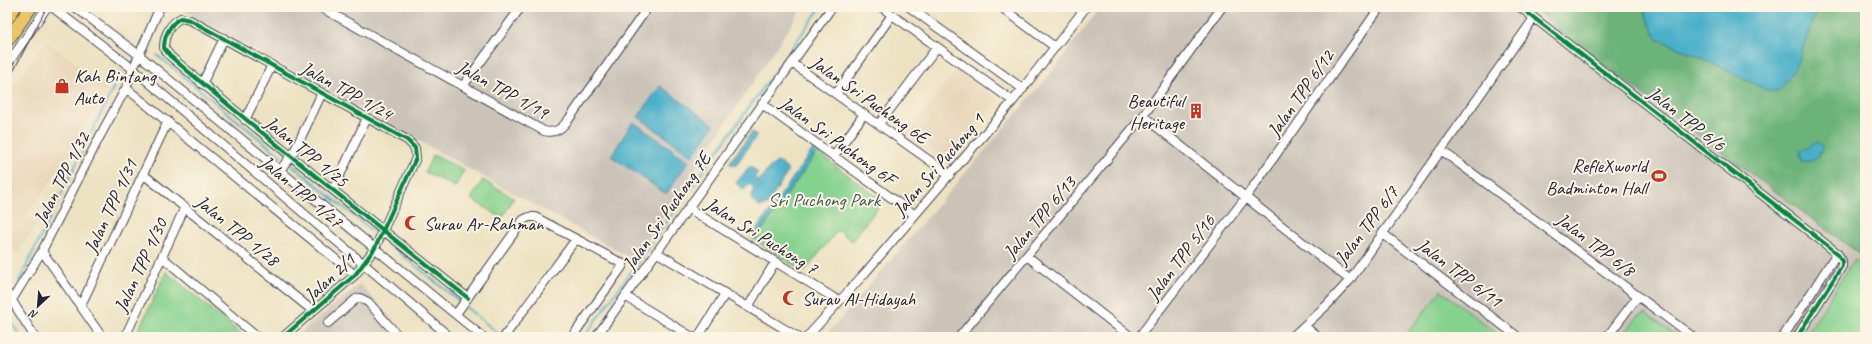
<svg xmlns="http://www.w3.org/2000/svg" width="1872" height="344" font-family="Caveat,sans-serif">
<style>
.built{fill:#e8d4b7}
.industrial{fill:#cbc3b8}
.green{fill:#85d18e;stroke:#547a64}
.forest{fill:#6cb379;stroke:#476a5a}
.water{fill:#4ab0c9;stroke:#366982}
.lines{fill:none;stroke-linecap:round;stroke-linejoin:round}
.stream{stroke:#4ab0c9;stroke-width:2}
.minor-casing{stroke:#403f4f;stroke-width:10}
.highway-casing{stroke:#403f4f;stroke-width:14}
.minor{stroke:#fff;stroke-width:8}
.highway{stroke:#ebc669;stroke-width:12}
.tram{stroke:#22223b;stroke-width:1}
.cycleway-casing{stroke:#fcf5e5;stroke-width:6}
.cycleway{stroke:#00873e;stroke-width:4}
.labels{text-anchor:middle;stroke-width:4;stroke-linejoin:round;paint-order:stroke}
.poi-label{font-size:19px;fill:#22223b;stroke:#fcf5e5;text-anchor:start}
.street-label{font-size:19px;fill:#22223b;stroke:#fcf5e5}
.park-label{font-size:19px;fill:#405754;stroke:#fcf5e5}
</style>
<rect width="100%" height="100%" fill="#fcf5e5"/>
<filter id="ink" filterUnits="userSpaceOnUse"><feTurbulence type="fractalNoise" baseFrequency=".025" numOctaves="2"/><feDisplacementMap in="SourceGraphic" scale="8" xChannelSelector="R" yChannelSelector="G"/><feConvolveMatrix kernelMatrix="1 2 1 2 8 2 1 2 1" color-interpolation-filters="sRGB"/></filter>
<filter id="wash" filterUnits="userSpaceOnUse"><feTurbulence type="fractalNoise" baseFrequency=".012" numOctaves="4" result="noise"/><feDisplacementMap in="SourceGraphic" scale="16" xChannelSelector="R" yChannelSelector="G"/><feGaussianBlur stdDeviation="0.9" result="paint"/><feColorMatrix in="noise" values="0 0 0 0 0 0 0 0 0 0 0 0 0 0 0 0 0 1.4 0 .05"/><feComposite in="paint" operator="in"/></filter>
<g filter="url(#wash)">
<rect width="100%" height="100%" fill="#ece1c0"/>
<path class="built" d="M46 41 105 85 107 93 81 131 84 135 25 217 36 226 18 252H15L7 247V97Z
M956 69 998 100 945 163 906 135Z"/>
<path class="industrial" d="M180 7H803L634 260 181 9Z
M1100 7H1533L1566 37 1865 258V337H825L1052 72Z
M360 284 408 337H295Z"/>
<path class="green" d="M817 152 883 201 852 241 838 230 804 272 755 240Z
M433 155 464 170 455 187 425 172Z
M483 180 514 198 502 218 471 199Z
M1854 260 1865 268V337H1805Z
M166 272 245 337H135Z
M1441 290 1501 337H1411L1407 334Z
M1646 313 1678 337H1622L1638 316Z"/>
<path class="forest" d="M1533 7H1644L1648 21 1658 39 1702 58 1799 55 1815 14 1814 7H1865V258L1566 37Z"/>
<path class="water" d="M1644 7H1814L1815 14C1805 39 1798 72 1778 91L1766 90 1702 58 1658 39 1648 21Z
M660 86 714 125 692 156 638 117Z
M633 122 689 161 666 194 611 156Z
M752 132 757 135 735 166 729 163Z
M1818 142 1822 146C1820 158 1814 163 1802 161L1800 151Z
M813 149 817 152 755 240 751 238Z
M777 162 781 163 787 169V173L767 205 759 207 751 199 754 187 749 184 744 190 736 183 750 166 758 173 754 178 759 181 769 168Z"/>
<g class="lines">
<path class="stream" d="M157 55 282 157
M292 165 376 234
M386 242 458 300
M19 281 121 72
M467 308 499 334
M7 315 21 337
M584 337 821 7"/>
</g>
</g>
<g filter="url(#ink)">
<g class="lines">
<g class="minor-casing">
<path id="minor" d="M52 7 133 69 450 337
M75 7 139 55 483 337
M320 7 544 131C556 134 562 128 569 119L648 7
M881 7 1013 101
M909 7 1023 89
M1001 7 1055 47
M1520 7 1837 253 1842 261V266L1797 337
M792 63 950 175
M7 65 47 7
M202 84 224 38
M463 86 521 7
M126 88 355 275
M836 94 892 15
M762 104 915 215
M1143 116 1350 280
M245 120 272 65
M879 124 937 47
M1441 150 1693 337
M834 156 864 114
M280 170 294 152 322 93
M143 174 313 311
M333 190 367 118
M688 208 839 301
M1382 233 1518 337
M42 251 102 337
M656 252 798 337
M1027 256 1131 337
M162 257 257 337
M7 293 35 337
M625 296 692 337
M12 300 42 251 100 136 126 88 133 69 160 7
M81 305 168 121
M748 307 775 262
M456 314 523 220 529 217H535L623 264 622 267 572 337
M328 323 356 299 360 298 368 302 399 337
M1304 326 1318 337
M125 337 185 207
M283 337 355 275 375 248 416 158 415 148 407 140 190 20 181 18C170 23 164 36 164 48L170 56C267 139 368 218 468 298
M504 337 576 239
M596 337 832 7
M698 337 725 294
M807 337 865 273 1013 101 1086 7
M959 337 1143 116 1222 7
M1139 337 1246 197 1380 7
M1292 337 1327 305 1350 280 1534 18
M1607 337 1638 296
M1783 337 1837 253"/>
</g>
<g class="highway-casing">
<path id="highway" d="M7 19 15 7
M7 41 31 7"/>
</g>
<use href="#minor" class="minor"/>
<use href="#highway" class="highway"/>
<path class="tram" d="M7 83 47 7"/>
<g class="cycleway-casing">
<path id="cycleway" d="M1520 7 1837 253 1842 261V266L1797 337
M283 337 355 275 375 248 416 158 415 148 407 140 190 20 181 18C170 23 164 36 164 48L170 56C267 139 368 218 468 298"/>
</g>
<use href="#cycleway" class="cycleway"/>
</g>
</g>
<defs>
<g id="shop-bare" transform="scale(1.2)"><path d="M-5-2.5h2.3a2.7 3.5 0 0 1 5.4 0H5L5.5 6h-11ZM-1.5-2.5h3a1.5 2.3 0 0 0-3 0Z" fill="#c8321e" stroke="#fcf5e5" stroke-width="2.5" paint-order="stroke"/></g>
<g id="building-bare" transform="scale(1.2)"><path d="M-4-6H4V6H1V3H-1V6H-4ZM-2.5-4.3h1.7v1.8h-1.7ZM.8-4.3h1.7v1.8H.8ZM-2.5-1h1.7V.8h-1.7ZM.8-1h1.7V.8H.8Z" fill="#c8321e" stroke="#fcf5e5" stroke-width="2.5" paint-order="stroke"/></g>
<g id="stadium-bare" transform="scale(1.2)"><path d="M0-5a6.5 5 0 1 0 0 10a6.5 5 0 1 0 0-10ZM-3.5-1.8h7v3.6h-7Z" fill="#c8321e" stroke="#fcf5e5" stroke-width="2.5" paint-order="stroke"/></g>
<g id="mosque-bare" transform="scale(1.2)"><path d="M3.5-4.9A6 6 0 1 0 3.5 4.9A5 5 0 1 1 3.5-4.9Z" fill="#c8321e" stroke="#fcf5e5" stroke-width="2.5" paint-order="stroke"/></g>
</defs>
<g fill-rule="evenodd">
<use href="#shop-bare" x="62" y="86"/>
<use href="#building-bare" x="1196" y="111"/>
<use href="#stadium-bare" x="1659" y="176"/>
<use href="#mosque-bare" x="412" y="223"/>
<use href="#mosque-bare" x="790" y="298"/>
</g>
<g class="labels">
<g class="poi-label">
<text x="74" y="82">Kah Bintang<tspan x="74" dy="22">Auto</tspan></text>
<text x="1184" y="107" text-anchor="end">Beautiful<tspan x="1184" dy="22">Heritage</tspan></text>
<text x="1647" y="172" text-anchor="end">RefleXworld<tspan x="1647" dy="22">Badminton Hall</tspan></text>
<text x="424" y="230">Surau Ar-Rahman</text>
<text x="802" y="305">Surau Al-Hidayah</text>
</g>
<g class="street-label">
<text transform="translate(503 89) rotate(29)" y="7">Jalan TPP 1/19</text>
<text transform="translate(347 90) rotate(29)" y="7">Jalan TPP 1/24</text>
<text transform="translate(1300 93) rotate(-55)" y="7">Jalan TPP 6/12</text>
<text transform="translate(870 99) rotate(35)" y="7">Jalan Sri Puchong 6E</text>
<text transform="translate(1687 118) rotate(38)" y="7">Jalan TPP 6/6</text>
<text transform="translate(838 140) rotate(36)" y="7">Jalan Sri Puchong 6F</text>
<text transform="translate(307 151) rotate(39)" y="7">Jalan TPP 1/25</text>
<text transform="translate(938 164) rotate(-49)" y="7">Jalan Sri Puchong 1</text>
<text transform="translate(61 178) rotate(-63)" y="7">Jalan TPP 1/32</text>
<text transform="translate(302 191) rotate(40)" y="7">Jalan TPP 1/27</text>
<text transform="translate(110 206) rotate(-65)" y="7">Jalan TPP 1/31</text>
<text transform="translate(666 211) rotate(-55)" y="7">Jalan Sri Puchong 7E</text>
<text transform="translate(1039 217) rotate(-50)" y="7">Jalan TPP 6/13</text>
<text transform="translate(1366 225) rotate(-53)" y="7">Jalan TPP 6/7</text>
<text transform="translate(238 230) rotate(39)" y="7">Jalan TPP 1/28</text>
<text transform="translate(762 235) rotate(32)" y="7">Jalan Sri Puchong 7</text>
<text transform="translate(1596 244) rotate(37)" y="7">Jalan TPP 6/8</text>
<text transform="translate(1180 257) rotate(-53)" y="7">Jalan TPP 5/16</text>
<text transform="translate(140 265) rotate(-65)" y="7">Jalan TPP 1/30</text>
<text transform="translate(1460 272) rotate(37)" y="7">Jalan TPP 6/11</text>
<text transform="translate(329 277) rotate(-43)" y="7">Jalan 2/1</text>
</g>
<g class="park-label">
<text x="824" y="206">Sri Puchong Park</text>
</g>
</g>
<rect width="1872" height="344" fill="none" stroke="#fcf5e5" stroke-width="24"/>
<g transform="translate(38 306) rotate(206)" stroke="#fcf5e5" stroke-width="3" paint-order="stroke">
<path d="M0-3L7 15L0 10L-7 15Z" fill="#22223b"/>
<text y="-6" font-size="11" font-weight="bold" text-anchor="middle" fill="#22223b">N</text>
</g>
</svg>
